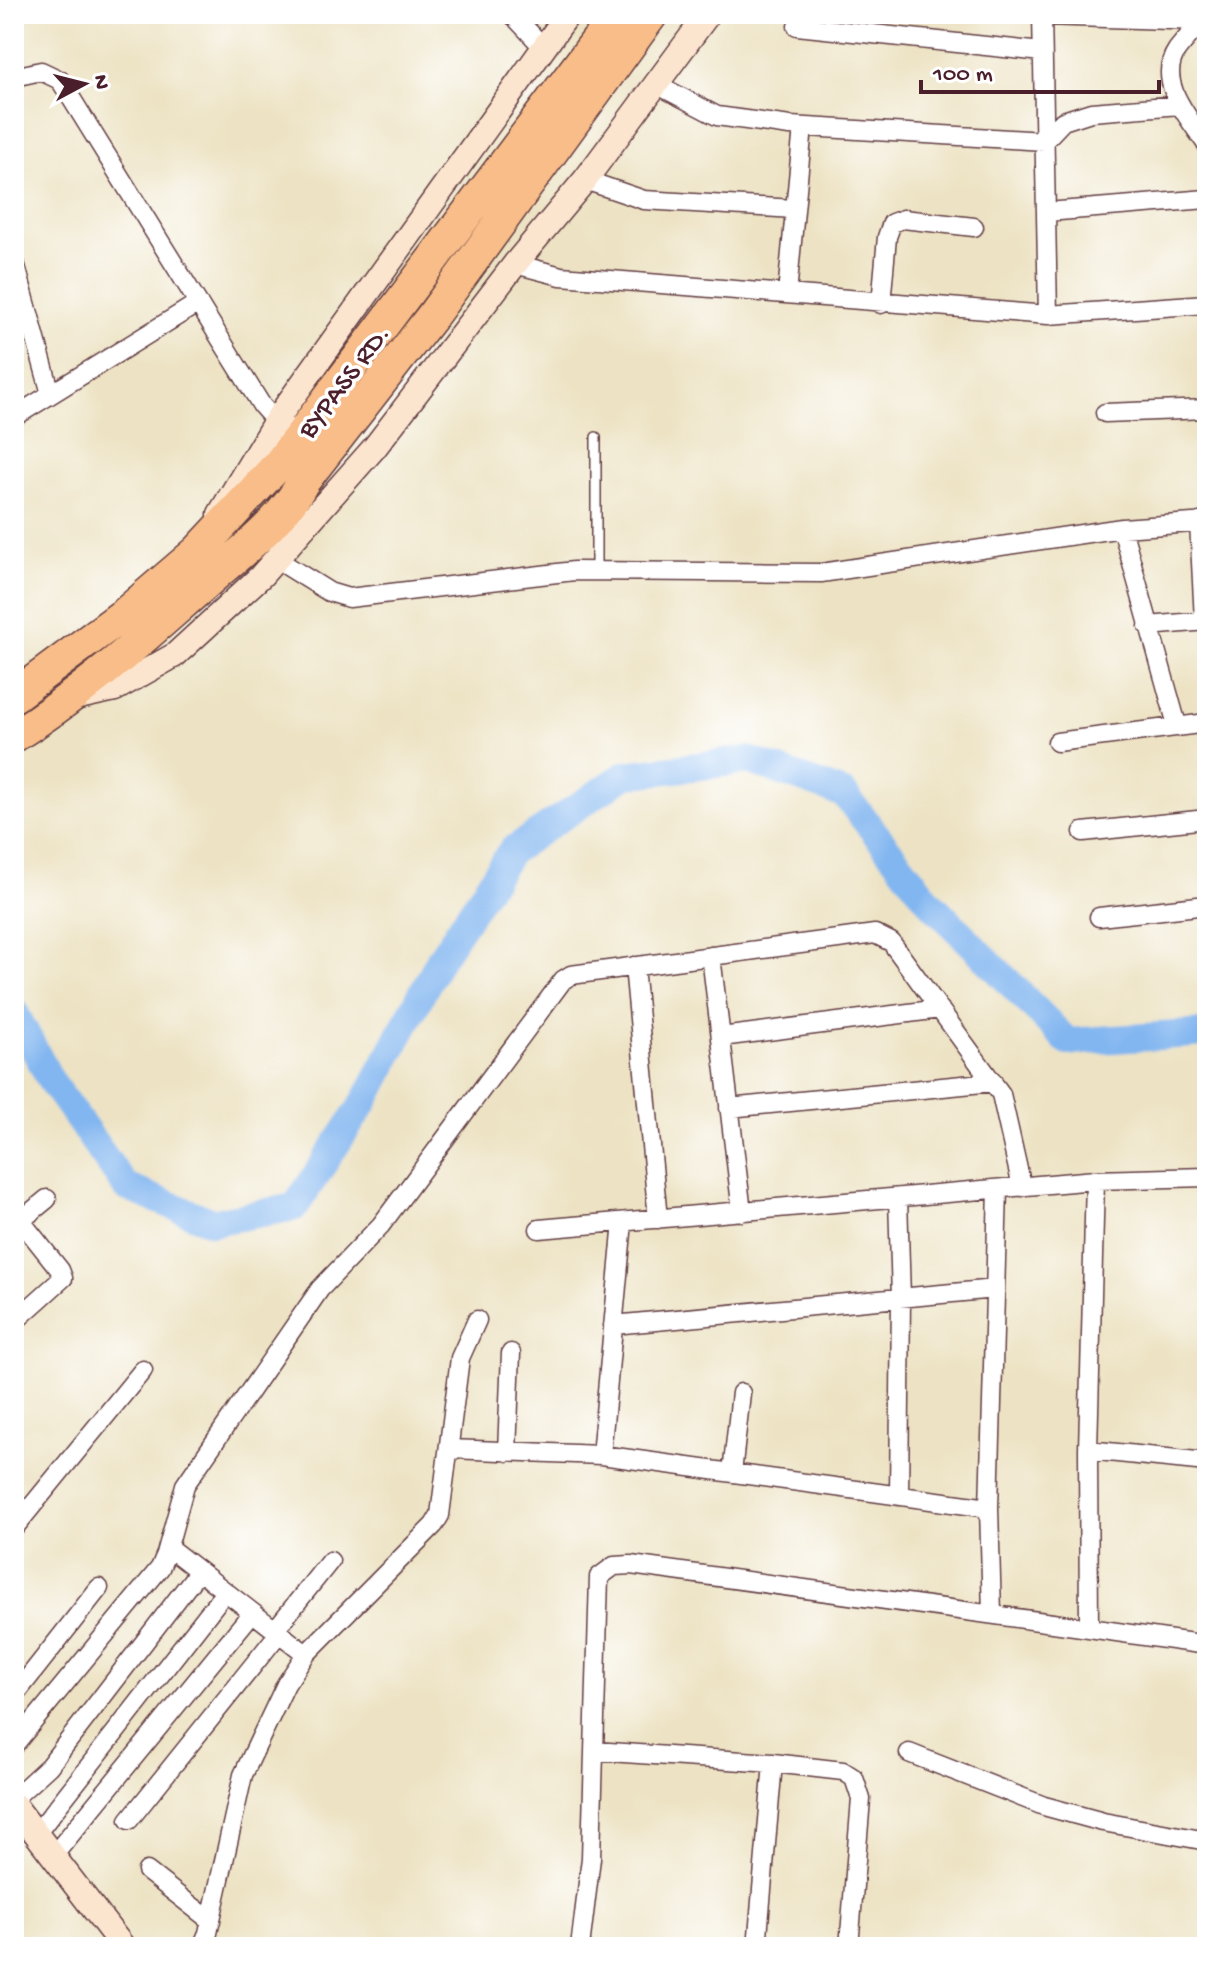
<svg xmlns="http://www.w3.org/2000/svg" width="1221" height="1961" font-family="'Gochi Hand',sans-serif">
<style>
.lines{fill:none;stroke-linecap:round;stroke-linejoin:round}
.river{stroke:#82b6f0;stroke-width:28}
.lane-casing{stroke:#623c42;stroke-width:12}
.street-casing{stroke:#623c42;stroke-width:21}
.secondary-casing{stroke:#623c42;stroke-width:27}
.highway-casing{stroke:#623c42;stroke-width:35}
.lane{stroke:#fff;stroke-width:9}
.street{stroke:#fff;stroke-width:18}
.secondary{stroke:#fce5cf;stroke-width:24}
.highway{stroke:#f8bd88;stroke-width:32}
.labels{text-anchor:middle;stroke-width:7;stroke-linejoin:round;paint-order:stroke}
.street-label{font-size:28px;fill:#4a1f2b;stroke:#fff}
</style>
<rect width="100%" height="100%" fill="#fff"/>
<filter id="ink" filterUnits="userSpaceOnUse"><feTurbulence type="fractalNoise" baseFrequency=".0125" numOctaves="2"/><feDisplacementMap in="SourceGraphic" scale="16" xChannelSelector="R" yChannelSelector="G"/><feConvolveMatrix kernelMatrix="1 2 1 2 8 2 1 2 1" color-interpolation-filters="sRGB"/></filter>
<filter id="wash" filterUnits="userSpaceOnUse"><feTurbulence type="fractalNoise" baseFrequency=".006" numOctaves="4" result="noise"/><feDisplacementMap in="SourceGraphic" scale="32" xChannelSelector="R" yChannelSelector="G"/><feGaussianBlur stdDeviation="1.8" result="paint"/><feColorMatrix in="noise" values="0 0 0 0 0 0 0 0 0 0 0 0 0 0 0 0 0 1.4 0 .05"/><feComposite in="paint" operator="in"/></filter>
<g filter="url(#wash)">
<rect width="100%" height="100%" fill="#ede3c4"/>
<g class="lines">
<path class="river" d="M14 1011 52 1083 126 1187 213 1222 295 1207 365 1101 441 957 511 851 625 775 749 760 844 794 930 902 1068 1042 1207 1033"/>
</g>
</g>
<g filter="url(#ink)">
<g class="lines">
<g class="lane-casing">
<path id="lane" d="M596 437V571"/>
</g>
<g class="street-casing">
<path id="street" d="M512 14 543 47
M1042 14 1048 315
M1042 16 1202 21
M1205 16C1197 28 1186 38 1177 50 1155 82 1190 119 1207 145
M797 26 1042 52
M14 77 41 71 60 80 262 406 270 415 285 424
M656 84 717 116 790 126 1044 141 1063 121 1091 112 1180 105
M585 180 644 200 795 209
M1047 212 1207 199
M14 259 51 394
M515 264 561 276 1048 315 1207 304
M787 294 803 127
M881 304 887 237 892 223 903 219 974 227
M1105 413 1207 409
M14 417 198 303
M1199 522 1204 621
M1122 528 1177 725
M276 559 329 592 349 598 574 571 821 573 1122 528 1207 522
M1148 626 1207 621
M1057 742 1207 723
M1083 832 1207 819
M1099 917 1207 905
M711 956 742 1212
M634 966 658 1219
M721 1037 940 1009
M729 1108 993 1082
M898 1198 901 1298 899 1496
M14 1226 47 1199
M539 1229 1095 1180
M14 1322 63 1278 60 1270 21 1221
M613 1325 995 1289
M450 1449 601 1455 989 1508
M1088 1450 1207 1462
M507 1452 511 1353
M601 1455 623 1222
M732 1473 741 1393
M14 1528 143 1370
M168 1547 306 1654
M992 1614 989 1508 998 1189
M1089 1628 1207 1645
M275 1630 330 1561
M14 1696 99 1588
M14 1745 160 1568 166 1554 185 1485 320 1289 381 1225 563 980 571 975 875 934 891 942 1001 1094 1022 1187
M594 1751 773 1763 843 1771 854 1778 861 1799 849 1947
M909 1753 1044 1806 1103 1822 1207 1841
M14 1798 49 1766 199 1571
M129 1820 279 1633
M36 1834 225 1592
M53 1856 252 1613
M147 1871 211 1921
M202 1947 208 1933 243 1775 286 1684 306 1654 434 1525 440 1515 460 1358 477 1320
M580 1947 591 1858 599 1577 614 1566 631 1565 1089 1628 1088 1450 1095 1180 1207 1177
M757 1947 773 1763"/>
</g>
<g class="secondary-casing">
<path id="secondary" d="M220 514 277 419 568 14
M74 698 115 689 175 655 261 576 375 447 515 264 585 180 708 14
M14 1805 123 1947"/>
</g>
<g class="highway-casing">
<path id="highway" d="M14 696 128 611 198 551 278 465 617 14
M14 736C84 693 144 637 206 583 240 552 281 523 303 482L433 315 652 14"/>
</g>
<use href="#lane" class="lane"/>
<use href="#street" class="street"/>
<use href="#secondary" class="secondary"/>
<use href="#highway" class="highway"/>
</g>
</g>
<g class="labels">
<g class="street-label">
<text transform="translate(342 380) rotate(-53)" y="10">BYPASS RD.</text>
</g>
</g>
<rect width="1221" height="1961" fill="none" stroke="#fff" stroke-width="48"/>
<g transform="translate(84 84) rotate(83)" stroke="#ffffff" stroke-width="6" paint-order="stroke">
<path d="M0-6L14 30L0 20L-14 30Z" fill="#4a1f2b"/>
<text y="-12" font-size="22" font-weight="bold" text-anchor="middle" fill="#4a1f2b">N</text>
</g>
<path d="M921 80v12h238v-12" fill="none" stroke="#4a1f2b" stroke-width="4"/>
<text x="933" y="80" font-size="24" fill="#4a1f2b" stroke="#ffffff" stroke-width="6" paint-order="stroke">100 m</text>
</svg>
